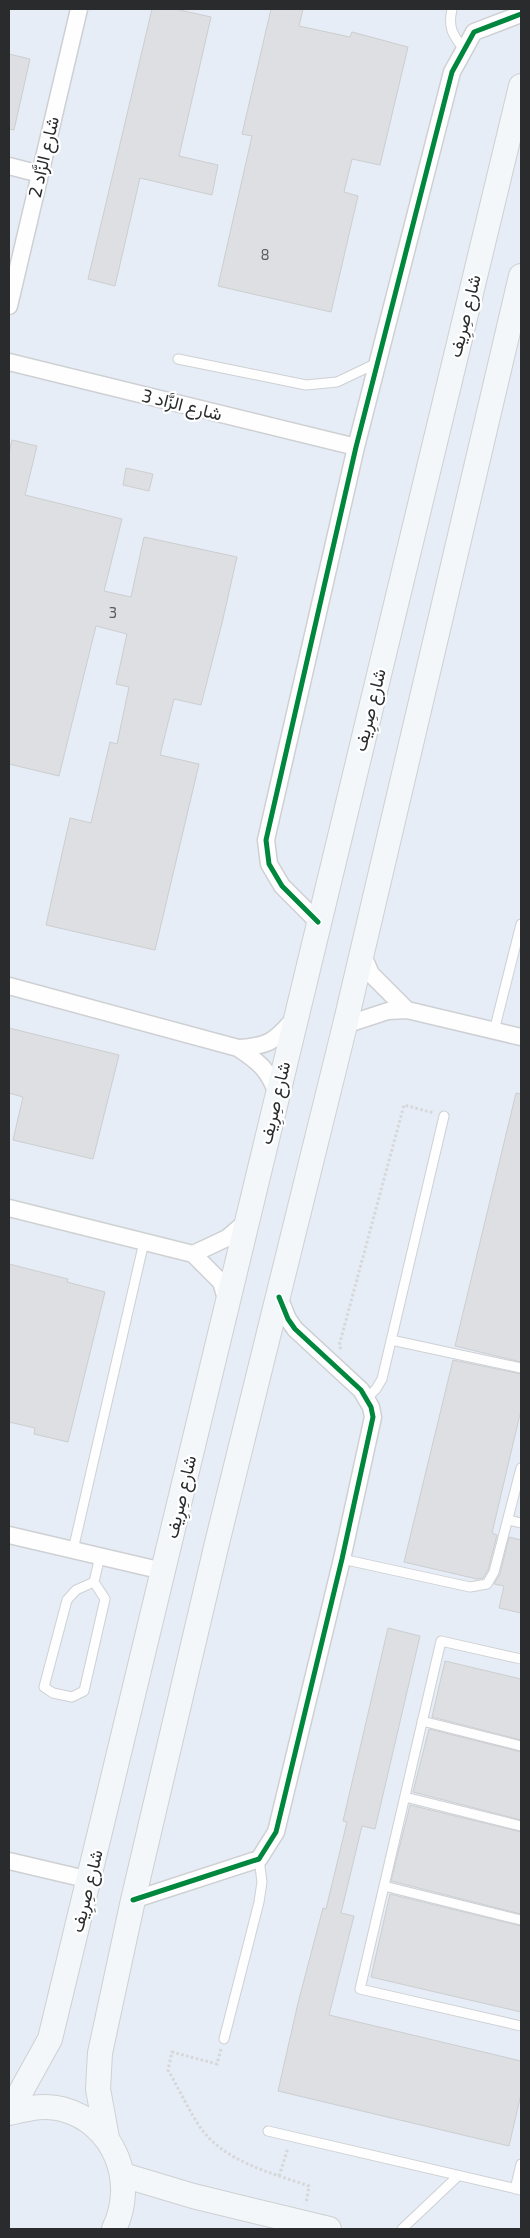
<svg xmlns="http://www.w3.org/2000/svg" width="530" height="2238" font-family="'Exo 2',Vazirmatn,sans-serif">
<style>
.built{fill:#e6edf6}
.building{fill:#dddfe2;stroke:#ccced0}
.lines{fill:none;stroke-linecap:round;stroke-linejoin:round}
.service-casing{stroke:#ced0d3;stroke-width:11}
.minor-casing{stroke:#ced0d3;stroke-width:19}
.secondary-casing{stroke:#ced0d3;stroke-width:26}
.path{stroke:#d7d7d9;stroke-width:3;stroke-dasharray:2.5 2.5;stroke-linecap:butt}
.service{stroke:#fefeff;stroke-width:9}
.minor{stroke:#fefeff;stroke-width:16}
.secondary{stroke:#f4f7fa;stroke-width:24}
.cycleway-casing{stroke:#fff;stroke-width:8}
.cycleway{stroke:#00873e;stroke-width:5}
.labels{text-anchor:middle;stroke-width:4.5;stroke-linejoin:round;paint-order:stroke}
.number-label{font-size:15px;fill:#595b5d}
.street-label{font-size:18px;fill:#292b2d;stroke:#fff}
</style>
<rect width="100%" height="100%" fill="#f7fafd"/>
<path class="built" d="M9 9H521V2229H9Z"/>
<path class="building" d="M152 9H175L211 17 179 156 218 165 212 195 140 178 115 286 88 279Z
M271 9H303L299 26 350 37 352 32 408 47 380 165 352 159 344 192 358 196 331 312 218 286 252 136 242 134Z
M9 54 30 59 14 130 9 129Z
M12 440 37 446 25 495 122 519 104 591 131 597 144 537 237 557 222 623 201 705 174 699 160 755 199 764 155 950 46 925 70 818 91 823 110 742 117 744 129 687 116 684 127 634 96 626 59 776 9 764V453Z
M126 468 153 474 149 491 123 485Z
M9 1028 119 1055 93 1159 13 1140 23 1097 9 1093Z
M516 1093 521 1094V1362L455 1346Z
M9 1264 68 1279 67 1282 105 1292 68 1442 34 1434 35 1428 9 1422Z
M453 1360 521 1374V1410L492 1533 497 1535 488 1570 483 1578 477 1579 404 1562Z
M509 1537 521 1540V1613L499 1608 504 1586 494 1584 500 1574Z
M388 1628 420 1636 375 1829 362 1826 341 1913 354 1916 329 2015 521 2061V2094L509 2146 278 2091 298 2003 323 1908 326 1909 347 1822 343 1821Z
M445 1661 521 1679V1740L432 1717Z
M429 1729 521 1752V1820L413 1792Z
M410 1805 521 1832V1914L391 1881Z
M390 1894 521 1926V2012L371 1977Z"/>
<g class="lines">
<g class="service-casing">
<path id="service" d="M452 9C448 27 452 34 463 48
M178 359 306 385 337 382 377 363
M494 1031 521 924
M391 1340 521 1368
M367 1398 376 1389 382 1379 444 1116
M509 1520 521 1523
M73 1550 144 1242
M342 1559 470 1587 487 1584 494 1572 521 1468
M94 1582 76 1590 67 1600 44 1687 53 1693 72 1697 84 1691 105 1599 94 1582 100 1556
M521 1659 441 1641 360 1989 521 2026
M422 1721 521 1746
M405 1797 521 1826
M384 1886 521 1920
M224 2039 259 1902 262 1882 259 1859
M268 2131 521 2190
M515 2189 521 2164
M402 2229 458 2176"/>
</g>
<g class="minor-casing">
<path id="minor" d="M9 166 40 174
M9 306 79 9
M9 362 356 447
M318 922 282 886 269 864 266 840 356 447 452 72 474 32 521 14
M362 953 371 974 407 1010
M9 986 238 1048C268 1046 274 1042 293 1020
M345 1025 388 1011 407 1010 521 1037
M238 1048C259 1062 269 1070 277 1094
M9 1208 193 1254 221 1282 227 1302
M193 1254 227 1238 247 1221
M9 1535 163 1571
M9 1861 90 1880
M133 1900 259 1859 276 1832 342 1559 373 1417 371 1407 361 1390 295 1329 288 1319 279 1297"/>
</g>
<g class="secondary-casing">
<path id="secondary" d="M9 2113 50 2039 521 86
M9 2113C27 2109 44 2104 62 2109 115 2123 137 2182 114 2229
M107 2138 98 2089 100 2053 133 1900 217 1543 345 1025 521 276
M123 2175 193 2196 329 2229"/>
</g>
<path class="path" d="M341 1349 339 1346 404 1105 434 1113
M221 2049 217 2064 172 2052 168 2070C179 2089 188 2109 200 2127 224 2162 272 2173 309 2186L306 2204
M279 2176 288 2148"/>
<use href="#service" class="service"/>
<use href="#minor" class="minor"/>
<use href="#secondary" class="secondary"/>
<g class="cycleway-casing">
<path id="cycleway" d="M318 922 282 886 269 864 266 840 356 447 452 72 474 32 521 14
M133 1900 259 1859 276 1832 342 1559 373 1417 371 1407 361 1390 295 1329 288 1319 279 1297"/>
</g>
<use href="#cycleway" class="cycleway"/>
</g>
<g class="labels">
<g class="number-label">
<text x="265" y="260">8</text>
<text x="113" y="618">3</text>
</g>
<g class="street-label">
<text transform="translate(44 157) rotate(-77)" y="6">شارع الزَّاد 2</text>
<text transform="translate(465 316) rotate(-76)" y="6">شارع صِرِيف</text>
<text transform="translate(182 405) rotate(14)" y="6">شارع الزَّاد 3</text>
<text transform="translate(370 710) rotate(-76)" y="6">شارع صِرِيف</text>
<text transform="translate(275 1103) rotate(-77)" y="6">شارع صِرِيف</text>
<text transform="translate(181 1497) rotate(-77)" y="6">شارع صِرِيف</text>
<text transform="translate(87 1891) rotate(-76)" y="6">شارع صِرِيف</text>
</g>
</g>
<rect width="530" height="2238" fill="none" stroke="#292b2d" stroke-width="20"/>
</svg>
